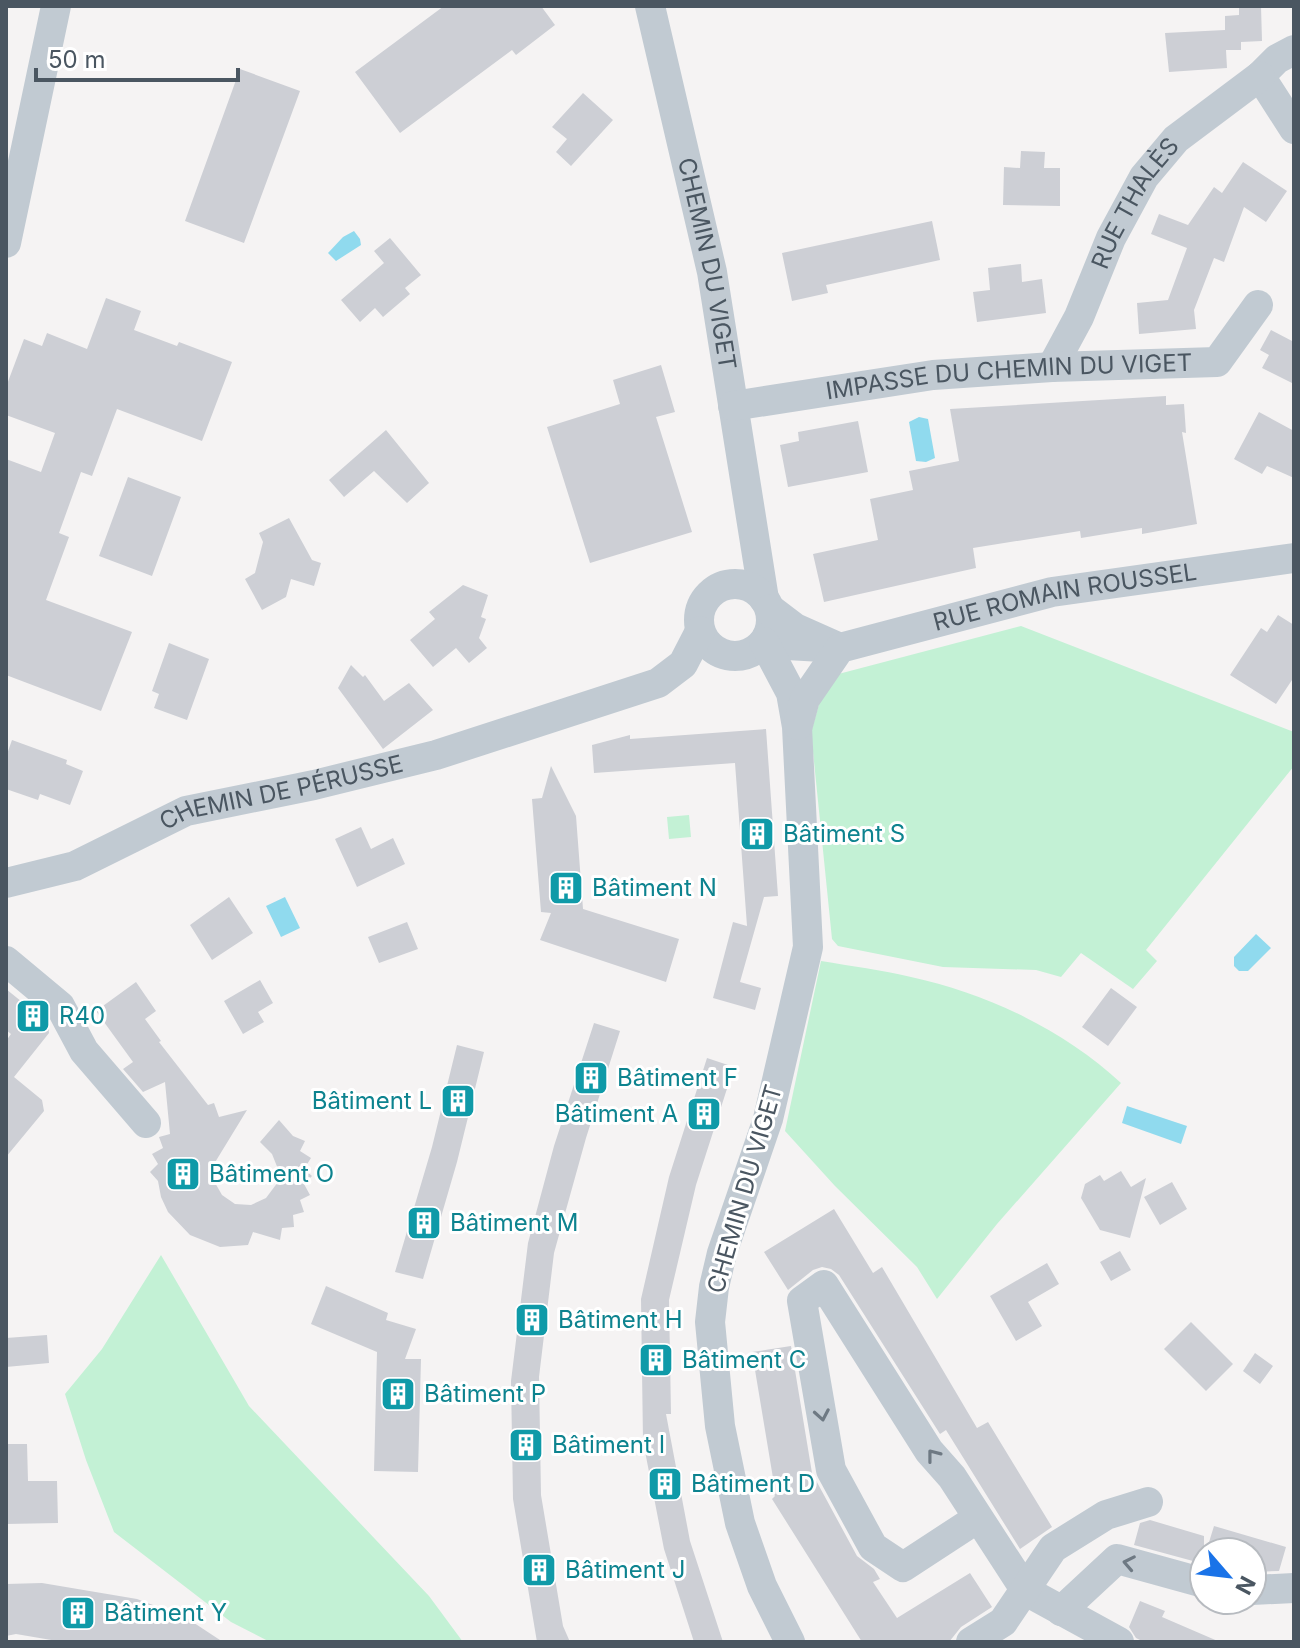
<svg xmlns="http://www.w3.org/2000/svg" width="1300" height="1648" font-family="Inter,sans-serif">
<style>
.green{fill:#c3f1d5}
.water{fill:#90daee}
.building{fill:#cdcfd5}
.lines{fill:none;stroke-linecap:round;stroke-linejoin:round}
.minor{stroke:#c1cad2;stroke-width:30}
.oneway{stroke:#6e7983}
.labels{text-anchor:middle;stroke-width:6;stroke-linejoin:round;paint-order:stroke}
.street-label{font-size:24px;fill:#4a5661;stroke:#fff}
.culture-label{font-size:24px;fill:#0d838f;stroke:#fff;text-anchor:start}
</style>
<rect width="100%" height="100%" fill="#f5f3f3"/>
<path class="green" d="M1021 626 1294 732V766L1146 950 1157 961 1133 989 1081 953 1061 977 1036 970 943 967 838 946 832 939 811 732 827 677Z
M689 815 691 837 669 839 667 817Z
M821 961C851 966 882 970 911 977 988 994 1064 1030 1121 1083L997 1224 937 1299 917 1267 835 1186 785 1131Z
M161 1255 249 1406 429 1596 463 1642H270L231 1622 114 1532 86 1460 65 1394 102 1349Z"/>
<path class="water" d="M354 231 360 239 361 245 336 261 328 253 343 237Z
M919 417 928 419 935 458 926 462 916 461 909 422Z
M285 897 300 928 281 937 266 906Z
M1256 934 1271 948 1248 971H1239L1234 966V957Z
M1127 1106 1187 1126 1181 1144 1122 1123Z"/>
<path class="building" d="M444 6H541L555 25 516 55 512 50 400 133 355 72Z
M1239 6H1261L1262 41 1241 42V50H1226L1227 68 1169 72 1165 33 1225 30V16L1239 15Z
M240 69 300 91 244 243 185 221Z
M583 93 613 120 571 166 556 152 567 139 552 127Z
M1021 151 1045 152 1044 168H1060V206L1003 205 1004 167 1020 168Z
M1243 162 1287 191 1266 222 1244 207 1224 262 1214 258 1194 310 1196 329 1139 334 1137 303 1168 300 1187 248 1151 234 1159 214 1188 225 1214 187 1222 193Z
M932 221 940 260 826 285 828 293 792 301 782 253Z
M390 238 421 275 405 288 410 294 383 317 375 308 360 322 341 300 384 263 374 251Z
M1021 264 1022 282 1042 279 1046 313 977 322 973 292 990 290 988 268Z
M106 298 141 311 134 330 177 346 179 342 232 362 202 441 117 409 92 476 81 472 59 533 69 537 46 600 132 632 101 711 6 675V459L41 472 55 433 6 415V387L24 339 42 346 47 333 87 349Z
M1271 330 1294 342V384L1262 368 1269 355 1260 350Z
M661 365 675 412 656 417 692 532 590 563 547 427 620 404 613 380Z
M1166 396V405L1184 404 1186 433 1182 432 1197 524 1142 534V528L1081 538 1080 531 973 548 976 568 824 602 813 554 878 540 870 499 913 490 909 471 959 461 950 409Z
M1259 412 1294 431V478L1267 466 1262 474 1234 459Z
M858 421 868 472 788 487 780 445 799 441 798 432Z
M386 430 429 483 407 503 374 471 344 497 329 480Z
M128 477 181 497 152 576 99 556Z
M289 518 312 560 321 563 314 586 291 579 286 597 262 610 245 579 255 573 263 542 259 533Z
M463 585 488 595 481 617 486 619 479 638 487 648 469 663 456 648 433 667 410 640 435 619 429 612Z
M1278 615 1294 625V677L1276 704 1230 675 1261 628 1267 632Z
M169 643 209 659 187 720 154 708 159 694 152 691Z
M351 665 363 677 365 675 384 701 409 683 433 710 383 749 338 688Z
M766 729 778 896 764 897 740 982 761 988 755 1010 713 998 733 922 747 926 735 763 594 773 592 745 630 735V739Z
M12 740 67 760 66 764 83 771 70 805 40 794 38 800 6 789V757Z
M551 766 576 816 583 909 679 939 666 982 540 940 551 913 541 912 532 799 542 798Z
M361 827 371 849 393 838 405 864 357 887 335 839Z
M229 897 253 933 212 960 190 925Z
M407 922 418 949 379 963 368 937Z
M260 980 273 1003 258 1012 264 1022 243 1034 224 1001Z
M136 982 156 1011 145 1019 161 1041 159 1042 208 1105 214 1103 219 1117 247 1110 214 1164V1181L222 1195 235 1204 251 1205 266 1198 278 1182V1169L272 1154 260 1142 279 1120 293 1136 305 1141 300 1151 311 1158 304 1169 312 1176 304 1184 310 1195 300 1200 304 1212 293 1215 294 1227 282 1228 280 1240 253 1232 248 1245 220 1247 190 1235 168 1212 161 1197 158 1181 150 1172 158 1164 152 1154 163 1148 159 1137 170 1134 165 1082 143 1092 123 1069 133 1062 96 1011Z
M1111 988 1137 1007 1108 1046 1082 1027Z
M6 989 48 1023 49 1033 14 1077 42 1100 44 1111 6 1157V1041L11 1034 6 1030Z
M594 1023 620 1031 586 1138 554 1253 539 1377 541 1495 563 1626 570 1642H537L513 1499 511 1381 528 1243 554 1146Z
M457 1045 484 1052 457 1162 423 1279 395 1272 432 1147Z
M707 1058 734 1067 696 1185 669 1300 671 1414H666L690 1541 723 1642H694L664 1549 643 1441 641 1299 669 1177Z
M1121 1171 1131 1187 1146 1178 1130 1238 1100 1230 1081 1198 1085 1184 1100 1175 1104 1181Z
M1172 1182 1187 1209 1160 1225 1144 1197Z
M834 1209 873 1273 882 1267 977 1428 988 1422 1052 1527 1020 1549 946 1430 940 1434 839 1275 831 1269 822 1267 813 1270 788 1290 764 1252Z
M1120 1251 1131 1270 1111 1281 1100 1262Z
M1047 1263 1059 1284 1028 1302 1042 1326 1016 1341 990 1296Z
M326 1286 388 1313 386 1320 416 1329 405 1359H421L418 1472 374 1471 377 1352 311 1324Z
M1191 1322 1233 1364 1206 1391 1164 1349Z
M47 1335 49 1363 6 1367V1338Z
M791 1346 812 1473 857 1556 874 1569 880 1579 873 1582 897 1618 970 1573 992 1607 961 1627 949 1642H862L772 1499 775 1496 766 1482 773 1478 752 1352Z
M1255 1353 1273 1366 1260 1384 1243 1371Z
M6 1444H27L28 1481H57L58 1523 6 1524Z
M1150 1520 1204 1536V1564L1134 1545 1140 1523Z
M1214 1526 1286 1547 1279 1571 1252 1572V1552H1206Z
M42 1583 137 1599 185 1617 223 1642H63L16 1634 6 1636V1584Z
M1140 1601 1165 1611 1162 1617 1220 1642H1144L1136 1638 1129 1627Z"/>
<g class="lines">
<g class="minor">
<path id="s1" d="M650 6 712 272 764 599"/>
<path d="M1294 50 1277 59 1260 76 1294 129"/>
<path d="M6 243 56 6"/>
<path id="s2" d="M1052 367 1079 317 1111 238 1144 177 1176 139 1260 76"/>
<path id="s3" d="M733 406 933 375 1052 367 1217 362 1258 305"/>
<circle cx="735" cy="620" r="36"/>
<path d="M767 637 787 645 840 648 795 628 770 609"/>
<path d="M764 642 791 693 797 727 808 947 768 1119 722 1253 714 1287 710 1322 720 1426 740 1523 762 1586 790 1642"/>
<path id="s4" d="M798 725 805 699 840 648 1052 592 1294 558"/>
<path id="s5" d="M6 883 75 866 186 811 314 785 436 755 658 683 683 664 700 631"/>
<path d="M6 961 60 1006 84 1051 146 1123"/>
<path d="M978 1518 903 1567 873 1547 831 1470 802 1301 824 1285 929 1451 952 1477 1026 1591 1119 1642"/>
<path d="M1252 1590 1294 1588"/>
<path d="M1061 1611 1117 1559 1204 1583"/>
<path d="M971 1642 1003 1622 1053 1548 1106 1515 1148 1502"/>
</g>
</g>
<defs><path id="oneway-chevron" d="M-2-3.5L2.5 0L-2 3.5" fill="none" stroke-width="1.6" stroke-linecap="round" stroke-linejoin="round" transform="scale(2)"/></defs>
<g class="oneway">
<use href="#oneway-chevron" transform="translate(822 1415) rotate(80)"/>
<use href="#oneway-chevron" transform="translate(933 1455) rotate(-128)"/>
<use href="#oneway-chevron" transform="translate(1129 1563) rotate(-169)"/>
</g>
<defs>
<g id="building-square" transform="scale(1.8)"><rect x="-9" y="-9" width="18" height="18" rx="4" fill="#0f9aa8" stroke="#fff"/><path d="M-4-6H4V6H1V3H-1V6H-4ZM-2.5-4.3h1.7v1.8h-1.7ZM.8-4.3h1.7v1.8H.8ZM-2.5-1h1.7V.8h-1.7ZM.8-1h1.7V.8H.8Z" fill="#fff"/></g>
</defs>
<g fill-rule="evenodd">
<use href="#building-square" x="757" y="834"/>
<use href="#building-square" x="566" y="888"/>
<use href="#building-square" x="33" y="1016"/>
<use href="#building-square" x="591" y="1078"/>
<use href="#building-square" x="458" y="1101"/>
<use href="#building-square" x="704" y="1114"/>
<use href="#building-square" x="183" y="1174"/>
<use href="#building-square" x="424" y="1223"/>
<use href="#building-square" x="532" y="1320"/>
<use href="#building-square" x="656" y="1360"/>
<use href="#building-square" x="398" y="1394"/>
<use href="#building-square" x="526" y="1445"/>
<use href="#building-square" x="665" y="1484"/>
<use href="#building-square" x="539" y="1570"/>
<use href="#building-square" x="78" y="1613"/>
</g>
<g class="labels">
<g class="street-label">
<text dy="8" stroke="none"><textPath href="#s2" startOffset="184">RUE THALÈS</textPath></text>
<text dy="8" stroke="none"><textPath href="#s1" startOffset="264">CHEMIN DU VIGET</textPath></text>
<text dy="8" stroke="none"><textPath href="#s3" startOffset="278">IMPASSE DU CHEMIN DU VIGET</textPath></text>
<text dy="8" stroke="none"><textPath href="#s4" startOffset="320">RUE ROMAIN ROUSSEL</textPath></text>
<text dy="8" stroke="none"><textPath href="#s5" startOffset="292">CHEMIN DE PÉRUSSE</textPath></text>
<text transform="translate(745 1189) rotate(-74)" y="8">CHEMIN DU VIGET</text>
</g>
<g class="culture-label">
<text x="783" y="842">Bâtiment S</text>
<text x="592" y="896">Bâtiment N</text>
<text x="59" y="1024">R40</text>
<text x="617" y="1086">Bâtiment F</text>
<text x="432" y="1109" text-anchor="end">Bâtiment L</text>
<text x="678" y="1122" text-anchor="end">Bâtiment A</text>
<text x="209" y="1182">Bâtiment O</text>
<text x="450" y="1231">Bâtiment M</text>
<text x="558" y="1328">Bâtiment H</text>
<text x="682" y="1368">Bâtiment C</text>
<text x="424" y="1402">Bâtiment P</text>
<text x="552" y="1453">Bâtiment I</text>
<text x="691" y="1492">Bâtiment D</text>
<text x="565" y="1578">Bâtiment J</text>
<text x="104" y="1621">Bâtiment Y</text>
</g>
</g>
<rect width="1300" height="1648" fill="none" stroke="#4a5661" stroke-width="16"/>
<g transform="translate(1228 1576) rotate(118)"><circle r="38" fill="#ffffff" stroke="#b7bbc0" stroke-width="2"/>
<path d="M0-6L14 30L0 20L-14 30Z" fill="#1a73e8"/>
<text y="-12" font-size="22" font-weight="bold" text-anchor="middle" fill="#4a5661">N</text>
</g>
<path d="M36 68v12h202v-12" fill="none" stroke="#4a5661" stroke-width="4"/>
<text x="48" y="68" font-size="24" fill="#4a5661" stroke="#ffffff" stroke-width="6" paint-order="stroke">50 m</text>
</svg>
